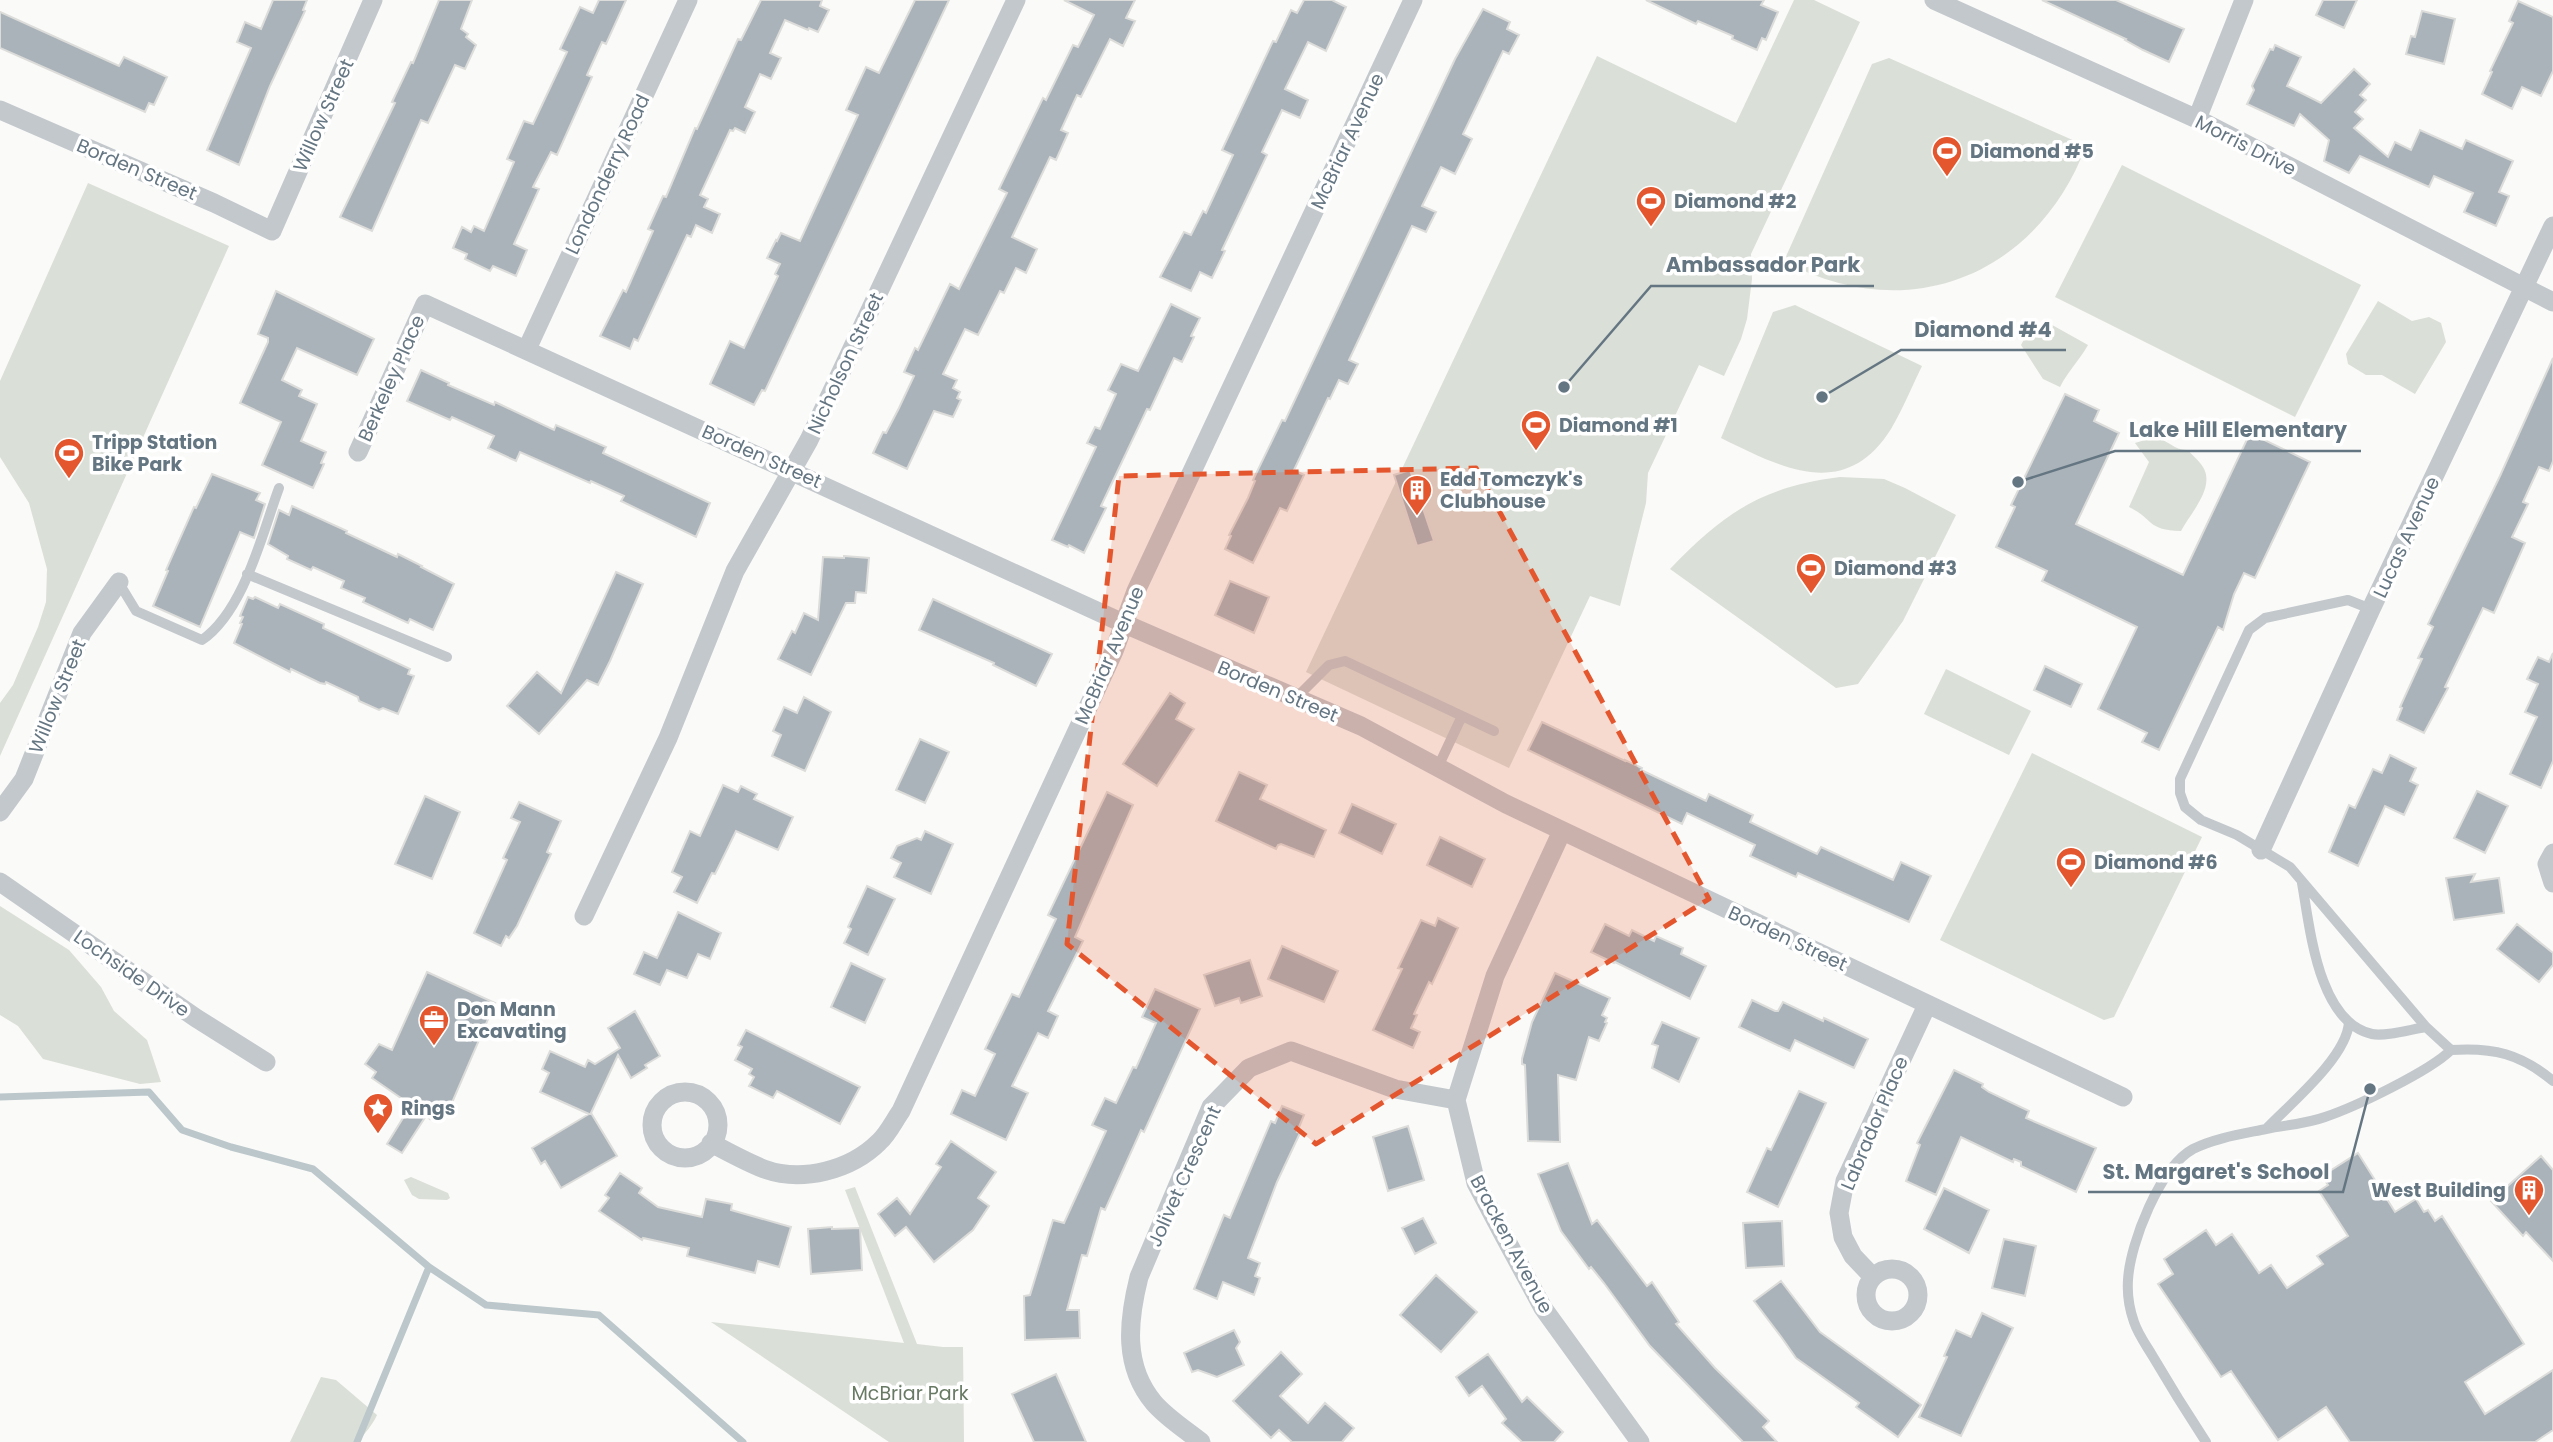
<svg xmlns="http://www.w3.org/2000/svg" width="2553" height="1442" font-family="Poppins,sans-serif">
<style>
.green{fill:#dadfd7}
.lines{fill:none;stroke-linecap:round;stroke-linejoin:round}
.stream{stroke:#bbc7cb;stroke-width:7}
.building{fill:#aab3b9;stroke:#dcdcda;stroke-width:2}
.service{stroke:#c3c8cc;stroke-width:10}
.minor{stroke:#c3c8cc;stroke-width:19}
.marked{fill:#e4572e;fill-opacity:0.2;stroke:#e4572e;stroke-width:5;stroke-dasharray:14 9;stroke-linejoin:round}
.labels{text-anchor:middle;stroke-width:7;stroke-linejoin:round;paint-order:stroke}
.street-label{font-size:19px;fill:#657683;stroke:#fff}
.poi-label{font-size:19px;font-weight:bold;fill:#657683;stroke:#fff;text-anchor:start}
.park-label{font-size:19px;fill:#687a64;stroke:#fff}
.leader{fill:none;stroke:#657683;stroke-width:2.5}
.callout-dot{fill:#657683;stroke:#fff;stroke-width:2.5}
.callout-label{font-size:21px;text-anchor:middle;font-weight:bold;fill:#657683;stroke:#fff;stroke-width:7;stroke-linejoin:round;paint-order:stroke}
</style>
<rect width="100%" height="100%" fill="#fafaf8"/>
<path class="green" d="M1794 0H1814L1860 22 1751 254 1752 279 1747 319 1741 339 1724 376 1699 365 1648 473 1646 503 1620 606 1590 596 1509 768 1306 672 1597 56 1736 123Z
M1889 58 2086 146C2037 276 1907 328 1784 261L1872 64Z
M2122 165 2361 285 2295 417 2055 297Z
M88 183 229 246 0 756V703L13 685 38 627 46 602 47 569 29 503 0 457V381Z
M2378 301 2412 321 2429 317 2441 323 2446 342 2415 394 2382 375H2366L2348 364 2346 354Z
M1795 305 1922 366C1912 386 1903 409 1891 429 1845 502 1782 468 1721 438L1773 312Z
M2045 321 2088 345C2079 361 2068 371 2060 387L2043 379 2021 345 2027 334Z
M2155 437C2168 440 2175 451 2188 450 2192 455 2196 458 2200 463 2219 484 2191 512 2181 531 2146 530 2154 519 2129 507L2149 462 2135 443Z
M1840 477 1884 479 1905 488 1956 515 1903 621 1858 684 1836 688 1670 569C1724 513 1761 487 1840 477Z
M1946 669 2031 711 2009 755 1924 714Z
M2032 753 2202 837 2114 1017 2104 1020 1940 940Z
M0 906 69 950 101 987 114 1011 147 1040 161 1082 140 1084 43 1059 18 1026 0 1015Z
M411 1177 448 1193 450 1198 447 1200 419 1199 412 1195 404 1180Z
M855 1187 917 1344 943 1347H963L964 1442H889L711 1322 904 1343 845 1190Z
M321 1377 336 1380 377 1415C372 1426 365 1432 359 1442H290Z"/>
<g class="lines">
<path class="stream" d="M0 1097 149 1092 182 1130 231 1147 313 1169 429 1267 486 1305 599 1315 743 1442
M357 1442 429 1267"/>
</g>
<path class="building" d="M273 0H307L303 10 305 11 270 86 239 165 207 150 251 48 237 42 245 22 261 29Z
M439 0H472L461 29 468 34 466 37 476 45 465 69 455 65 428 123 421 120 372 231 340 217 395 103 392 102 411 62 413 63Z
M599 0H626L606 44 602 42 587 75 592 77 557 155 551 152 533 187 539 189 514 244 527 250 516 276 493 266 490 271 465 259 467 254 453 248 462 227 471 232 474 226 484 231 514 162 507 159 524 121 533 124 567 52 560 49 580 7 593 13Z
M761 0H822L820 6 829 10 818 32 809 28 808 30 785 20 770 53 781 58 771 79 760 74 745 107 755 112 745 133 735 128 733 131 730 130 700 195 708 199 704 207 720 214 712 233 696 225 691 237 687 235 638 341 634 339 630 349 600 336 623 290 626 292 653 231 648 229 663 196 666 197 695 128 697 129 738 39 741 40Z
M915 0H949L765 391 762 390 754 405 710 384 730 341 744 348 778 276 775 274 780 264 767 258 776 240 777 241 781 233 800 241 858 115 846 110 866 67 879 73Z
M1064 0H1135L1126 18 1135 21 1123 46 1110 39 1081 97 1077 95 1061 130 1068 133 1056 160 1050 157 1012 237 1037 249 1026 273 1016 268 1004 293 1000 291 978 335 965 329 943 374 957 380 953 388 960 392 957 398 961 400 953 417 934 411 907 469 873 453 883 432 886 433 899 408 914 376 904 372 915 348 918 350 950 284 959 289 1007 193 999 189 1043 98 1046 100 1073 45 1078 47 1094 15Z
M1304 0H1332L1346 7 1326 51 1308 42 1285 89 1308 100 1300 118 1282 110 1262 152 1267 155 1222 250 1225 251 1212 278 1200 272 1191 291 1160 277 1184 232 1191 235 1203 211 1206 213 1233 155 1222 150 1273 41 1276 42 1291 10 1297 13Z
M1646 0H1764L1761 5 1778 12 1766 40 1762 38 1757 50 1732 39 1733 36 1698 21 1696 24Z
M2042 0H2116L2184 29 2169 62 2143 50 2125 40 2126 39Z
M2323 0H2357L2344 28 2316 15Z
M2518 1 2553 17V71L2541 96 2522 87 2512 109 2482 94 2492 72 2490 71 2513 23 2509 21Z
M1483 9 1510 22 1507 29 1519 35 1509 54 1503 51 1463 134 1472 139 1455 174 1441 167 1422 206 1436 212 1426 232 1412 226 1349 360 1358 364 1348 384 1339 380 1330 399 1328 398 1294 470 1304 475 1287 511 1280 508 1253 563 1225 549 1231 536 1229 535 1248 498 1255 481 1253 480 1282 420 1285 421 1455 59Z
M2422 11 2455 19 2444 64 2406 54 2411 36 2415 37Z
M0 12 119 66 124 57 167 77 154 105 149 103 145 112 0 48Z
M2275 45 2301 57 2287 86 2321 103 2354 69 2370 84 2360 95 2366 100 2355 112 2363 119 2354 128 2388 157 2395 142 2411 150 2420 130 2462 149 2466 140 2513 161 2499 192 2509 196 2496 226 2464 212 2473 193 2434 176 2429 187 2360 156 2349 173 2324 161 2329 140 2300 114 2294 126 2247 104 2254 90 2252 86 2270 49 2273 50Z
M276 291 374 339 357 375 297 348 282 380 302 390 299 396 317 404 301 441 326 452 321 463 324 464 313 488 262 465 281 422 240 403 268 342V338L258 334Z
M1171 304 1200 318 1191 336 1194 337 1182 362 1174 358 1150 410 1147 409 1101 506 1106 508 1084 553 1069 545 1068 547 1052 540 1096 447 1087 443 1095 427 1100 429 1116 394 1108 390 1121 364 1138 371Z
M2553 358V461L2549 471 2539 467 2523 502 2528 504 2512 537 2525 543 2494 613 2483 608 2445 687 2448 688 2424 733 2397 720 2402 708 2400 707 2422 659 2418 658 2433 627 2428 624 2500 476Z
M421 370 449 383 448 385 494 405 495 402 554 430 556 425 606 447 603 453 710 503 696 537 621 501 624 496 591 481 590 483 520 452 516 461 488 448 494 436 452 417 450 420 407 401Z
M2065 394 2099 410 2094 421 2119 433 2076 524 2183 575 2250 433 2310 462 2255 578 2244 573 2234 594 2223 630 2218 627 2159 750 2142 742 2147 733 2098 709 2137 627 2042 581 2047 571 1996 547 2015 507 2011 505Z
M1410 470 1434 541 1417 546 1394 475Z
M212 474 260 493 256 500 265 504 254 538 240 532 200 627 153 606 168 571 166 570 194 507 196 508Z
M292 506 347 531 346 533 397 557 398 554 422 566 421 567 454 584 433 630 410 619 408 623 363 602 365 598 341 588 344 581 313 567 311 570 287 559 288 556 268 544 279 510 289 515Z
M844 556 869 558 866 593 856 592 855 603H846L811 675 778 659 792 631 795 633 804 613 818 620 823 557 844 558Z
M616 572 643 584 610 661 598 685 587 680 539 734 507 706 537 672 561 693Z
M1230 581 1269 597 1254 633 1215 615Z
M248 597 253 599 255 597 278 608 280 604 324 624 323 628 410 669 408 674 414 676 398 714 383 708 379 710 359 701 358 697 326 682 325 684 320 683 291 669 290 672 234 643 242 624 240 623 243 617 240 616Z
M933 599 1052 654 1036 686 993 665 994 663 919 630Z
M2553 653V761L2541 788 2510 774 2537 717 2525 712 2538 684 2527 679 2538 657 2549 662Z
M2045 666 2082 684 2071 707 2034 690Z
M1170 693 1185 703 1176 719 1194 729 1157 786 1123 764Z
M804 697 831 712 805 771 772 756 781 735 773 731 784 707 797 713Z
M1542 722 1625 761V760L1642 768 1641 770 1706 801 1709 794 1753 815 1750 822 1817 854 1821 847 1893 880 1901 862 1931 876 1909 922 1798 873 1796 877 1750 856 1755 845 1687 813 1682 824 1528 750Z
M920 739 949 752 925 803 896 790Z
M2390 755 2416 768 2410 781 2418 785 2404 815 2385 806 2358 866 2329 852 2349 805 2355 808 2373 769 2382 773Z
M1239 772 1267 785 1260 799 1326 830 1314 857 1281 844 1278 845 1276 849 1216 821Z
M723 785 738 792 741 786 757 794 754 799 793 817 778 850 736 831 715 874 712 873 697 903 674 892 682 877 672 872 690 831 700 836Z
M2477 791 2508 806 2485 853 2454 838Z
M1107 792 1133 805 1075 937 1083 941 1048 1011 1058 1016 1048 1038 1038 1033 1012 1086 1028 1093 1006 1140 951 1114 962 1090 975 1096 995 1054 985 1049 1012 994 1019 997 1056 919 1048 915Z
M425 796 460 812 432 879 395 864Z
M519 802 561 821 547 852 551 854 517 926 509 938 506 936 501 946 474 933 507 860 503 858 520 822 511 818Z
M1352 804 1396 824 1382 854 1339 833Z
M925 831 953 844 931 894 894 877 901 863 891 858 897 846 917 838 921 840Z
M1440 837 1485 859 1472 887 1427 865Z
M2475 874 2471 882 2499 878 2504 913 2454 920 2446 878Z
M867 886 895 899 868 955 844 943 851 929 848 927Z
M678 912 721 933 710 959 698 954 687 978 667 970 660 985 634 974 644 952 657 958Z
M1438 918 1458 928 1432 984 1429 982 1414 1014 1417 1015 1411 1028 1420 1032 1413 1048 1373 1030 1402 969 1398 968 1421 920 1435 926Z
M1605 924 1629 936 1632 930 1654 941 1656 936 1683 948 1681 954 1706 966 1690 999 1615 962 1614 963 1591 952Z
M2517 924 2553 953V965L2539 982 2497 949Z
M1282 946 1338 971 1324 1002 1268 979Z
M1250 960 1262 996 1241 1003 1239 998 1215 1006 1204 975Z
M851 963 885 979 865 1023 831 1007Z
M427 972 495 1003 448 1112 438 1108 430 1119 426 1116 402 1153 387 1144 411 1105 372 1078 376 1072 365 1064 379 1044 392 1050Z
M1555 973 1610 998 1602 1015 1607 1018 1605 1022 1607 1023 1599 1041 1589 1037 1576 1080 1558 1075 1560 1142 1528 1141 1525 1065 1522 1064V1059L1532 1022Z
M1155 989 1200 1009 1144 1132 1141 1130 1105 1210 1101 1208 1087 1256 1082 1255 1067 1310H1079L1080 1338 1025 1340 1024 1296 1030 1295 1053 1220 1064 1223 1106 1131 1092 1125 1105 1098 1116 1103 1133 1067 1136 1068 1156 1023 1142 1017Z
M1752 1000 1775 1011H1778L1783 1002 1823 1021 1824 1018 1868 1039 1854 1068 1795 1040 1790 1051 1739 1027Z
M635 1011 660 1056 645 1065 647 1068 631 1078 618 1055 591 1113 617 1156 561 1188 545 1161 541 1164 532 1148 589 1114 540 1092 549 1073 542 1069 550 1051 585 1067 588 1060 595 1064 620 1048 608 1028Z
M1662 1022 1699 1038 1679 1082 1652 1068 1658 1046 1652 1044Z
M746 1030 860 1087 840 1124 777 1091 773 1098 749 1086 754 1077 749 1074 752 1069 735 1060 742 1047 738 1045Z
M1954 1070 1983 1084 1982 1087 1989 1092 2029 1111 2026 1118 2096 1148 2076 1192 2021 1166V1162L2014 1159 2013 1162 1961 1137 1936 1195 1906 1181 1920 1145 1917 1143Z
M1799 1091 1826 1103 1778 1207 1747 1192 1767 1148 1771 1150Z
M1282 1106 1304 1115 1297 1132 1300 1133 1277 1182 1248 1258 1260 1263 1255 1276 1260 1278 1254 1295 1223 1282 1217 1299 1194 1289 1224 1215 1230 1218 1271 1121 1275 1123Z
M1408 1126 1424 1180 1388 1191 1373 1137Z
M951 1141 996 1172 978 1198 989 1206 973 1230 934 1262 906 1227 895 1236 878 1214 897 1198 910 1214 941 1167 936 1164Z
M2358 1153 2395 1212 2416 1199 2424 1212 2428 1210 2435 1221 2442 1216 2524 1344 2465 1382 2485 1414 2553 1370V1430L2535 1442H2350L2326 1407 2278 1440 2231 1371 2221 1377 2158 1284 2173 1274 2164 1259 2206 1230 2216 1245 2232 1234 2259 1273 2271 1265 2287 1288 2323 1264 2317 1256 2348 1236 2319 1191 2328 1185 2322 1176Z
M2541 1156 2553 1170V1261L2526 1232 2523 1236 2491 1201Z
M1568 1163 1592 1224 1597 1220 1647 1286 1652 1282 1679 1322 1676 1324 1715 1368 1769 1421 1763 1427 1777 1442H1743L1650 1346 1604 1283 1591 1267 1589 1269 1561 1231 1538 1174Z
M620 1173 642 1188 639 1193 658 1207 702 1217 706 1199 732 1204 731 1210 791 1227 779 1267 758 1261 755 1273 687 1256 689 1248 643 1238 642 1240 599 1211 609 1198 605 1195Z
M1944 1188 1989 1210 1969 1253 1924 1229Z
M1423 1218 1436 1243 1415 1254 1402 1228Z
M1782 1221 1784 1266 1746 1268 1743 1223Z
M832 1227V1229L860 1228 862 1270 811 1274 808 1229Z
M2004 1239 2036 1246 2025 1296 1992 1288Z
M1436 1275 1477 1312 1441 1352 1400 1315Z
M1781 1281 1820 1332 1921 1405 1898 1437 1856 1407 1859 1403 1796 1358 1782 1338 1754 1301Z
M1982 1313 2013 1328 1961 1436 1919 1417 1947 1357 1944 1356 1956 1330 1971 1337Z
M1234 1330 1240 1342 1236 1348 1244 1365 1217 1377 1198 1370 1192 1372 1184 1353Z
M1281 1352 1302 1374 1280 1396 1308 1423 1325 1403 1354 1428 1342 1442H1292L1279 1430 1271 1438 1233 1401Z
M1488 1354 1522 1402 1527 1397 1563 1432 1554 1442H1522L1502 1423 1506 1419 1482 1386 1469 1396 1456 1377Z
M1056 1374 1086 1442H1034L1012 1394Z"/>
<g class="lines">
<path class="service" d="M247 574 447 657
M119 583 136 611 202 640C244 611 262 534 279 488
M1295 699 1329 665 1345 661 1494 731
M1438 767 1462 716
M2302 883C2310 928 2318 1022 2372 1034 2385 1037 2412 1029 2426 1027L2290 867 2237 835 2201 820 2185 807 2180 793V779L2249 630 2265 618 2348 600 2371 609
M2349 1022C2347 1057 2291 1103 2266 1129 2285 1125 2306 1124 2325 1117 2355 1107 2430 1071 2451 1050 2493 1047 2521 1054 2553 1081
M2426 1027 2451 1050
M2206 1442C2187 1413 2169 1384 2152 1355 2146 1345 2138 1334 2134 1322 2129 1308 2127 1295 2128 1280 2130 1243 2160 1167 2193 1149 2215 1138 2242 1134 2266 1129"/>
<path class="minor" d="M1934 0 2197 119 2553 302
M0 110 214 203 272 231 373 0
M2197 119 2244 0
M527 349 688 0
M358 452 425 304 1125 624 1361 726 1506 804 2123 1097
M0 812 24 779 82 633 119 582
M1562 831 1495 976 1456 1100 1476 1183 1503 1234 1543 1308 1640 1442
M2261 850 2371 609 2553 226
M2553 853 2547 864 2553 883
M0 882 196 1018 266 1062
M584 916 668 738 735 571 809 440 1016 0
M652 1125a33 33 0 1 1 66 0a33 33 0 1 1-66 0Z
M711 1143C728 1152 746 1162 764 1169 802 1183 851 1170 879 1142 888 1134 894 1121 901 1111L1114 651 1136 591 1413 0
M1866 1295a26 26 0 1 1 52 0a26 26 0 1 1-52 0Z
M1873 1277 1853 1256 1843 1237 1839 1213 1845 1181 1927 1005
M1201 1442C1186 1430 1167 1418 1154 1403 1123 1366 1128 1321 1139 1277L1211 1107 1249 1068 1291 1051 1395 1089 1456 1100"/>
</g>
<path class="marked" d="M1476 468 1709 899 1316 1144 1067 944 1119 476Z"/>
<defs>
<g id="stadium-pin" transform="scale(1.575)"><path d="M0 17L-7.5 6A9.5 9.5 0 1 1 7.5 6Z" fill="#e4572e" stroke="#fff"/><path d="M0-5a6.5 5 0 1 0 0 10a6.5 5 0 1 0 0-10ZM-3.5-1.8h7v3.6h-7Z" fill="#fff"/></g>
<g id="building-pin" transform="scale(1.575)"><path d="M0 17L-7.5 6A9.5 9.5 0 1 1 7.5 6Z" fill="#e4572e" stroke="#fff"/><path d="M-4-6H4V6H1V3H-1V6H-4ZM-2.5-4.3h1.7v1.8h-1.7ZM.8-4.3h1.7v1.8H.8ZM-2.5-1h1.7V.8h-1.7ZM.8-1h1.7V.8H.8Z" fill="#fff"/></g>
<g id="office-pin" transform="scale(1.575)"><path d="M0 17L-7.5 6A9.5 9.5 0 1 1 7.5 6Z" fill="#e4572e" stroke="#fff"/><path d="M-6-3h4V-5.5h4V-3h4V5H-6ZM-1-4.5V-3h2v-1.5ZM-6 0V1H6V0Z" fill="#fff"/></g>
<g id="sight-pin" transform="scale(1.575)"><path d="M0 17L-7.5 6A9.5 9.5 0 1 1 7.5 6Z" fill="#e4572e" stroke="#fff"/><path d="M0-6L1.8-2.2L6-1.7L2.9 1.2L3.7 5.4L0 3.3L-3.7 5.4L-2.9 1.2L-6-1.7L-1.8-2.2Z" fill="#fff"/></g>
</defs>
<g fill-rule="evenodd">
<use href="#stadium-pin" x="1947" y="151"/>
<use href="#stadium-pin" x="1651" y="201"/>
<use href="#stadium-pin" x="1536" y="425"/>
<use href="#stadium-pin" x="69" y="453"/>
<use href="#building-pin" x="1417" y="490"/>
<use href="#stadium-pin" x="1811" y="568"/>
<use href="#stadium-pin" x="2071" y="862"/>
<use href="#office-pin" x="434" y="1020"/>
<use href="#sight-pin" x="378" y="1108"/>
<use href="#building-pin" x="2529" y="1190"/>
</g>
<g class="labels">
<g class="street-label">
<text transform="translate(323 115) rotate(-66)" y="7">Willow Street</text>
<text transform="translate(1347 141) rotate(-65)" y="7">McBriar Avenue</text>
<text transform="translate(2246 145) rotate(27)" y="7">Morris Drive</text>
<text transform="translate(137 169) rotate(23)" y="7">Borden Street</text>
<text transform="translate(607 174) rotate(-65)" y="7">Londonderry Road</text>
<text transform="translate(845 363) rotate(-65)" y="7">Nicholson Street</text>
<text transform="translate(391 378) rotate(-66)" y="7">Berkeley Place</text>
<text transform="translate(762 456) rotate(24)" y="7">Borden Street</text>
<text transform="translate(2406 537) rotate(-65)" y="7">Lucas Avenue</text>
<text transform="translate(1109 655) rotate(-67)" y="7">McBriar Avenue</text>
<text transform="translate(1278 691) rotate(23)" y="7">Borden Street</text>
<text transform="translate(57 696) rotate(-68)" y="7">Willow Street</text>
<text transform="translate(1788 938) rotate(25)" y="7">Borden Street</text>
<text transform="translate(132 973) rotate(35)" y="7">Lochside Drive</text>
<text transform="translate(1874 1123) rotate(-67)" y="7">Labrador Place</text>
<text transform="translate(1184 1176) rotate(-66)" y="7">Jolivet Crescent</text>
<text transform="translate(1512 1244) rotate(62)" y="7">Bracken Avenue</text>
</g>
<g class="poi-label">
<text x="1970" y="158">Diamond #5</text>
<text x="1674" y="208">Diamond #2</text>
<text x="1559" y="432">Diamond #1</text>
<text x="92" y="449">Tripp Station<tspan x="92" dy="22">Bike Park</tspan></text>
<text x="1440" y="486">Edd Tomczyk's<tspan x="1440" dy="22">Clubhouse</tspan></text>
<text x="1834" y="575">Diamond #3</text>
<text x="2094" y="869">Diamond #6</text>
<text x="457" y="1016">Don Mann<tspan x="457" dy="22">Excavating</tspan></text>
<text x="401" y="1115">Rings</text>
<text x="2506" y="1197" text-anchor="end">West Building</text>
</g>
<g class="park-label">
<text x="910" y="1400">McBriar Park</text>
</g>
</g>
<path class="leader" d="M1564 387L1651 286H1874M1822 397L1901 350H2066M2018 482L2115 451H2361M2370 1089L2343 1192H2088"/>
<g class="callout-dot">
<circle cx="1564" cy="387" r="7"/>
<circle cx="1822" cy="397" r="7"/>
<circle cx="2018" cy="482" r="7"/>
<circle cx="2370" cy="1089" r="7"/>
</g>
<g class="callout-label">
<text x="1763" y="272">Ambassador Park</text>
<text x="1983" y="337">Diamond #4</text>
<text x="2238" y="437">Lake Hill Elementary</text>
<text x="2216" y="1179">St. Margaret's School</text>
</g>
</svg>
